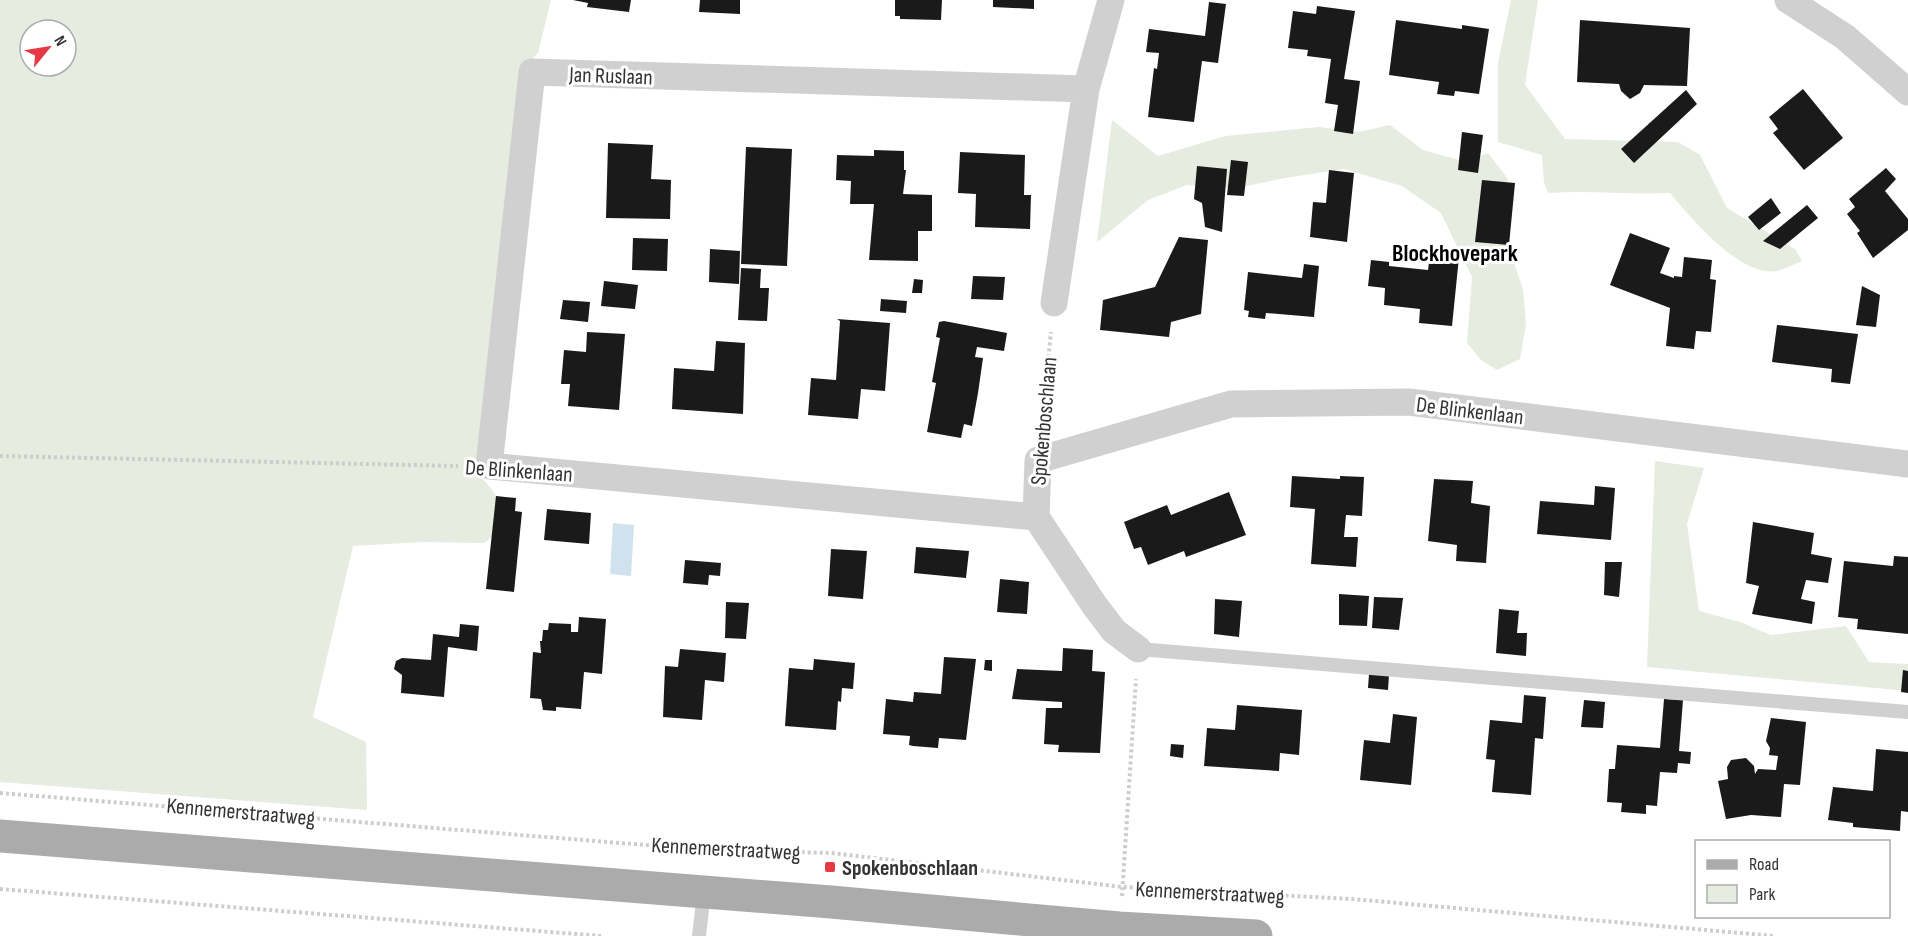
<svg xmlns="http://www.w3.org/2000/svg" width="1908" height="936" font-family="'Sofia Sans Condensed',sans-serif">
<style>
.green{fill:#e6ecdf;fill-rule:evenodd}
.water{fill:#cfe2ee}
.building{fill:#1a1a1a}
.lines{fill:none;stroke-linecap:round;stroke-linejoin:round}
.path{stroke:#cdcdcd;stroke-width:4;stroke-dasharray:3 3;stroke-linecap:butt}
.service{stroke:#d0d0d0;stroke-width:14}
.minor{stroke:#d0d0d0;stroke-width:27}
.primary{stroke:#ababab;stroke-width:33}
.poi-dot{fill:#e63946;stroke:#fff;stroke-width:2}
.labels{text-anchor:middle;stroke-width:6;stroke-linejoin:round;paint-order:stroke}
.street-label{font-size:22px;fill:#333;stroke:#fff}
.poi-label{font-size:22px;font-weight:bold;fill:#333;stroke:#fff;text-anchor:start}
.neighbourhood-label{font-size:24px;font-weight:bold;fill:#000;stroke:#fff}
</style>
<rect width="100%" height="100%" fill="#fff"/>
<path class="green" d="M0 0H551L538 53 520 72 482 406 479 475C500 497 501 501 499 531L484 543 423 542 353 546 313 717 366 742 367 810 0 782ZM30 30H66V66H30Z
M1511 0H1538L1525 85 1565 139 1678 142 1700 155 1727 208 1795 249 1802 261C1794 264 1784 270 1776 271 1740 277 1690 217 1670 193 1629 195 1589 190 1548 193L1544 182 1542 155 1498 142V63Z
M1112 120 1158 156 1225 136 1319 127 1359 132 1390 125 1423 150 1466 162 1488 153 1508 179 1499 209 1509 249 1523 289 1526 324 1520 359 1497 370 1481 360 1467 343 1472 277 1441 213 1402 186 1344 169 1285 178 1236 188 1187 185 1148 200 1097 242Z
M1655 461 1704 468 1687 524 1699 611 1740 622 1771 635 1846 626 1869 662 1908 664V691L1647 667Z"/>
<path class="water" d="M613 523 634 525 631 576 610 574Z"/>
<path class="building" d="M573 0H631L629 12 587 7 588 3Z
M700 0H740V14L699 12Z
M895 0H942L941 20 900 19V16H895Z
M993 0H1034V9L993 7Z
M1209 2 1226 4 1218 63 1202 61 1194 122 1148 117 1154 68 1157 69 1159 53 1146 52 1149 29 1205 36Z
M1317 6 1355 11 1344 79 1360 81 1353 134 1334 131 1338 105 1325 103 1331 59 1307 56 1308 50 1288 48 1293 11 1316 14Z
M1396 20 1462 29V25L1489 29 1479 94 1455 91 1454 96 1437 94 1439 82 1389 75Z
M1580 20 1690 28 1687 86 1644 85 1640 93 1630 99 1621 91 1619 84 1577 82Z
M1803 89 1843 138 1804 170 1773 133 1778 129 1769 117Z
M1686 90 1697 104 1634 163 1621 149Z
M1462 132 1483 135 1478 173 1458 170Z
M608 143 653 145 651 179 671 180 670 219 606 218Z
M746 147 792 149 787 266 741 264Z
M874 150 904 151V170H906L903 194 932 195V231H918V261L869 260 874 204H850L851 181 836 180 837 155 874 156Z
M960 152 1025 155 1024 195H1031L1030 229 975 227 976 194 958 193Z
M1231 160 1248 162 1244 196 1227 195Z
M1197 166 1227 169 1222 232 1205 227 1202 203 1194 199Z
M1886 168 1896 179 1885 191 1908 219V230L1873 258 1857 233 1860 231 1847 214 1855 207 1849 199Z
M1329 170 1354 173 1347 242 1310 237 1313 202 1326 203Z
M1482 180 1515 183 1509 245 1475 242Z
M1771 198 1781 213 1759 230 1748 217Z
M1807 205 1818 218 1780 249 1763 241Z
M1630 233 1670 248 1660 273 1674 278V276L1682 277 1684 257 1712 260 1710 279 1716 280 1711 332 1696 331 1694 349 1666 346 1670 308 1610 285Z
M1179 237 1208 240 1201 314 1171 322 1169 337 1100 330 1103 300 1155 287Z
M633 238 668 239 667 271 632 270Z
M710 249 740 251 739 284 709 282Z
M1430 254 1459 257 1452 326 1419 323 1420 309 1384 305 1385 288 1368 286 1371 260 1389 262V266L1428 270Z
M1304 264 1319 266 1314 317 1266 313 1265 319 1248 317 1249 311 1244 310 1248 272 1302 278Z
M741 268 761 269 760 288H769L767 321 738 320Z
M973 276 1005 277 1003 300 971 299Z
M914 279 923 280 922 293H912Z
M604 281 638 285 635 309 601 306Z
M1862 286 1880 295 1876 327 1856 325Z
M881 299 907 301 906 313 880 311Z
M563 300 590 302 588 322 560 319Z
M837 319 890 323 885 391 861 389 858 419 808 415 811 378 836 380 840 321Z
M944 321 1007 333 1004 351 977 347 975 357 983 358 978 393 972 426 964 424 961 438 927 432 936 383 932 382 940 338 936 337 939 322Z
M1777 325 1858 334 1850 384 1831 382 1832 369 1772 362Z
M587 332 625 334 619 410 568 406 570 384H561L564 350 586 352Z
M716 341 745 343 743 414 672 409 674 368 714 371Z
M1292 476 1340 479V476L1364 477 1362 516 1346 515 1344 537H1358L1356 567 1311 564 1315 509 1290 507Z
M1434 479 1473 481 1471 503 1490 506 1486 563 1456 561 1457 545 1428 541Z
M1595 486 1615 488 1611 540 1537 534 1540 501 1594 505Z
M1229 492 1246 535 1186 557 1184 551 1148 565 1141 547 1134 549 1124 522 1167 505 1171 515Z
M496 496 516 498 515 511 522 512 514 592 486 589Z
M547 509 591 513 589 544 544 540Z
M1753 522 1814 533 1811 554 1832 558 1828 583 1806 580 1801 599 1815 602 1812 624 1752 614 1759 586 1746 583Z
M916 547 969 551 966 578 914 573Z
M831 549 867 551 863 599 828 596Z
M1894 556 1908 557V634L1857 629 1858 619 1838 617 1844 561 1893 566Z
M685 560 721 563 720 576 709 575 708 585 683 583Z
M1605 562H1622L1619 597 1604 595Z
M1000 579 1029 582 1027 614 997 612Z
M1339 594 1369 596 1367 626 1339 625Z
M1374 597 1403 598 1399 630 1372 628Z
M1215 599 1242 601 1239 637 1214 634Z
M726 602 749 603 746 639 725 638Z
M1499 609 1519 611 1517 633H1527L1526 656 1496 653Z
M579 617 606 619 602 674 584 672 581 709 556 707V711L543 710 541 699 530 698 533 652 541 653 540 641H542L543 630H548L549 623 571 624V632H578Z
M460 624 479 626 477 651 448 647 444 697 401 693 402 675 394 669 396 661 402 658 431 660 433 634 459 637Z
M1063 648 1093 650 1092 671 1105 672 1100 753 1058 752 1059 745 1044 744 1046 708H1062V702L1012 699 1017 669 1062 671Z
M680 649 726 653 724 682 705 680 702 720 663 717 665 666 678 667Z
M944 657 976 659 966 740 939 738 938 748 913 746 909 745 910 736 883 734 886 699 913 702 914 692 941 694Z
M814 659 855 663 853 689 842 688 841 702 838 701 836 730 785 726 789 668 813 670Z
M985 660H992V671L984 670Z
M1903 670 1908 671V693L1901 692Z
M1369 674 1389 675 1388 690 1368 688Z
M1524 695 1546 697 1543 739 1535 738 1531 795 1492 792 1495 760 1486 759 1490 720 1522 723Z
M1664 699 1683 700 1679 751 1691 752 1690 764 1678 763 1677 773 1660 772 1657 806 1646 805V814L1621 812 1622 803 1607 802 1609 769H1615L1617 745 1660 748Z
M1584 700 1605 702 1603 728 1581 727Z
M1237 705 1302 710 1299 755 1280 753 1279 771 1204 766 1207 728 1235 730Z
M1393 714 1417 717 1411 785 1360 780 1364 740 1390 743Z
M1771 718 1806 722 1800 785 1784 784 1781 817 1751 815 1726 819 1718 781 1728 779 1727 767 1731 760 1746 758 1754 766 1755 774 1758 769 1776 770 1778 756 1769 755 1770 748 1766 741Z
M1171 744 1184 745 1183 758 1170 756Z
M1876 749 1908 752V812L1901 811 1900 831 1853 827V823L1828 820 1833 787 1873 791Z"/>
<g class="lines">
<path class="path" d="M1041 429 1051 332
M0 456 458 466
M0 793 707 850 831 853 1123 887 1352 899 1774 936
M0 889 602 936
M1122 896 1136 679"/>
<path class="service" d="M1138 649 1908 712
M699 936 704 892"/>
<path class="minor" d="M1788 0 1845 37 1908 92
M1054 303 1086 89 1111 0
M1036 517 489 466 532 72 1086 89
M1138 649 1114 631 1095 606 1036 517 1038 460 1231 404 1409 402 1908 464"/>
<path class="primary" d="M0 836 831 902 1119 928 1256 936"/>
</g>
<rect class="poi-dot" x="824" y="861" width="12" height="12" rx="3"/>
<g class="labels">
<g class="street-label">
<text transform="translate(611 75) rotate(2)" y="8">Jan Ruslaan</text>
<text transform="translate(1470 410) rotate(7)" y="8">De Blinkenlaan</text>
<text transform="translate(1043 421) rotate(-85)" y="8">Spokenboschlaan</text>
<text transform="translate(519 470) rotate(4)" y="8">De Blinkenlaan</text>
<text transform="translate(241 811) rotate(5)" y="8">Kennemerstraatweg</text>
<text transform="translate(726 848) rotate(3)" y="8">Kennemerstraatweg</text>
<text transform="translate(1210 892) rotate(3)" y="8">Kennemerstraatweg</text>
</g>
<g class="poi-label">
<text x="842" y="875">Spokenboschlaan</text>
</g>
<g class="neighbourhood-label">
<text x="1455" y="261">Blockhovepark</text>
</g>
</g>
<rect x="1695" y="840" width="195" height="78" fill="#ffffff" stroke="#adadad" stroke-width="1.5"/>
<rect x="1707" y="860" width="30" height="9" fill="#ababab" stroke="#adadad" stroke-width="1.5"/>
<text x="1749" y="870" font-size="18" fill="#333333">Road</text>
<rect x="1707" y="885" width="30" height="18" fill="#e6ecdf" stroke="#adadad" stroke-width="1.5"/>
<text x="1749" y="900" font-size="18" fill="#333333">Park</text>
<g transform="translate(48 48) rotate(60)"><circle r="28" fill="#ffffff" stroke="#adadad" stroke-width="1.5"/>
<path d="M0-4.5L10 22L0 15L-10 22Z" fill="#e63946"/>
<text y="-9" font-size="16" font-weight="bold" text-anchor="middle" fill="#333333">N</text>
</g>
</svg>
